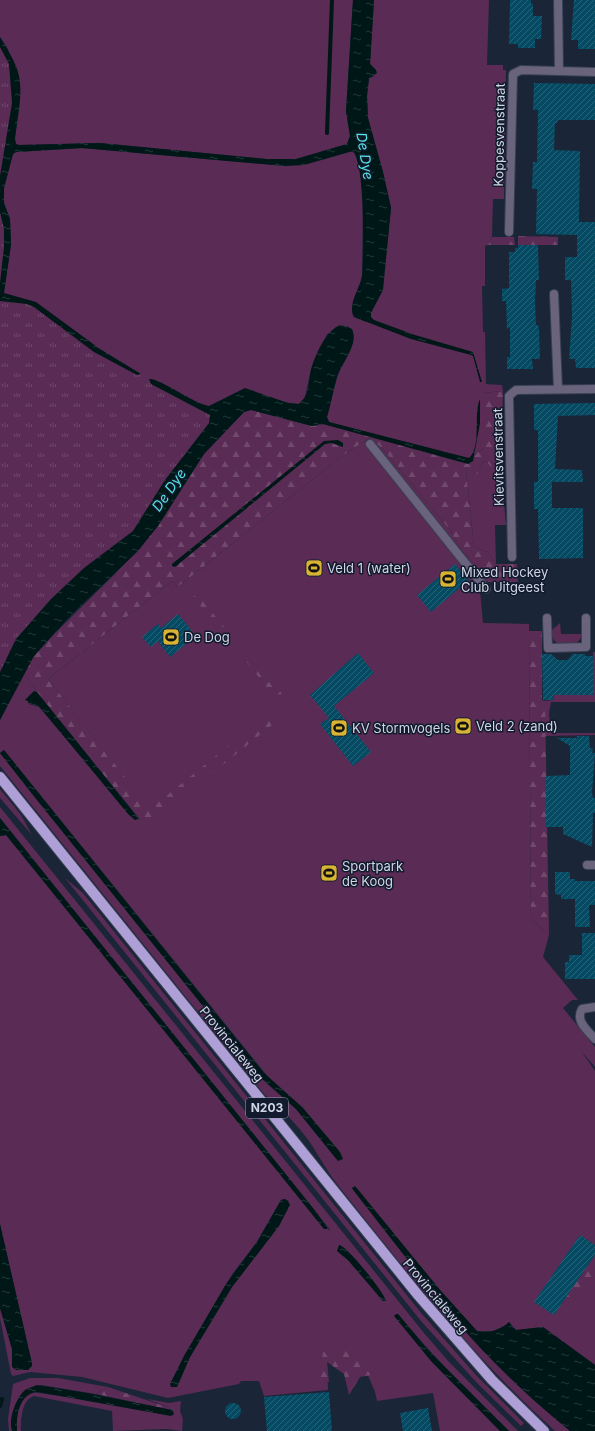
<svg xmlns="http://www.w3.org/2000/svg" width="595" height="1431" font-family="Inter,sans-serif">
<style>
.grass{fill:#592b55;fill-rule:evenodd}
.forest{fill:url(#forest-firs)}
.park{fill:url(#park-tufts)}
.water{fill:url(#water-ripples)}
.lines{fill:none;stroke-linecap:round;stroke-linejoin:round}
.stream{stroke:#001717;stroke-width:4}
.building{fill:url(#building-hatch)}
.lane-casing{stroke:#384153;stroke-width:10}
.street-casing{stroke:#384153;stroke-width:10}
.primary-casing{stroke:#384153;stroke-width:12}
.lane{stroke:#69637d;stroke-width:8}
.street{stroke:#69637d;stroke-width:8}
.primary{stroke:#aea0d6;stroke-width:10}
.labels{text-anchor:middle;stroke-width:3;stroke-linejoin:round;paint-order:stroke}
.shield{fill:#121b2e;stroke:#969ead;stroke-width:1}
.shield-label{font-size:12px;font-weight:bold;fill:#cfd6e3}
.street-label{font-size:13px;fill:#cfd6e3;stroke:#121b2e}
.poi-label{font-size:13px;fill:#cfd6e3;stroke:#121b2e;text-anchor:start}
.water-label{font-size:14px;font-style:italic;fill:#54e4e3;stroke:#121b2e}
</style>
<defs>
<pattern id="forest-firs" width="22" height="20" patternUnits="userSpaceOnUse"><rect width="22" height="20" fill="#592b55"/><path d="M5 1l3.5 6h-7zM16 11l3.5 6h-7z" fill="#70496d"/></pattern>
<pattern id="park-tufts" width="24" height="20" patternUnits="userSpaceOnUse"><rect width="24" height="20" fill="#592b55"/><path d="M3 7l-1-3M5 7V3M7 7l1-3M15 17l-1-3M17 17v-4M19 17l1-3" fill="none" stroke="#70496d"/></pattern>
<pattern id="water-ripples" width="26" height="14" patternUnits="userSpaceOnUse"><rect width="26" height="14" fill="#001717"/><path d="M2 4q2-2 4 0t4 0M15 11q2-2 4 0t4 0" fill="none" stroke="#243839"/></pattern>
<pattern id="building-hatch" width="6" height="6" patternUnits="userSpaceOnUse"><rect width="6" height="6" fill="#044a62"/><path d="M-1 1l2-2M0 6l6-6M5 7l2-2" fill="none" stroke="#286378"/></pattern>
</defs>
<rect width="100%" height="100%" fill="#1b2538"/>
<path class="grass" d="M0 0H353L346 111 350 136 347 144 296 159H266L100 143 19 145 16 144 15 139 19 106V82L8 49 0 37Z
M374 0H489L487 65H503V70H506L504 199H493L492 236 488 245 485 246V286H482L483 332H485L486 384 502 385 503 391 484 393V448L467 460 329 422 327 417C331 404 333 391 337 378 341 364 365 335 347 326L327 334 311 369 305 397 299 404 289 403 278 400 213 405 209 406 204 412 0 295 4 290 11 245 10 219 4 203V188L13 154 16 152 82 148 285 166 350 151 355 153 360 171 363 192 362 276 354 317 366 322 385 263 391 208 383 172 368 118 367 96 369 78 373 77 376 70 370 64Z
M369 438 382 448 450 530 458 545 487 580 480 590 483 623 529 624 531 919 549 935 543 957 578 1000H572L563 1008 595 1047V1067L582 1052 595 1071V1365L543 1327 516 1330 504 1326 493 1331H477L440 1290 355 1186 352 1188 459 1324 530 1397 570 1431H555C476 1360 411 1277 345 1194 332 1179 323 1163 313 1147 300 1127 282 1109 264 1094L0 766V720L24 673 39 695 34 691 25 700 28 701 29 704 39 707 135 820 140 819 150 810 48 679 172 581 177 587 188 579 342 456ZM4 750 269 1078 303 1108 319 1129 338 1161 296 1109 261 1078 37 800 0 753Z
M484 460 494 468H501L506 525H495L496 564 488 552 474 547 466 469 477 475Z
M560 623 561 634H582C580 650 548 649 552 630Z
M595 629V702H551L549 713 551 733H595V735L545 736V701L553 700 554 695H593V652H595Z
M0 789 21 815 32 835 0 798Z
M0 807 424 1333 449 1362 518 1431H509C470 1394 432 1355 398 1314L395 1316 431 1361 500 1431H440L433 1393 377 1401 375 1392 365 1368 327 1362 328 1390 264 1396 259 1381H241L239 1384 168 1398 82 1377 30 1372 13 1376 11 1374 0 1318V1308L12 1349V1361L32 1366 0 1224V836L6 835 44 880 324 1229H328L331 1231 11 832 0 818ZM285 1199 288 1201 271 1236 232 1287 190 1357 177 1387 184 1356 233 1273 257 1242 281 1200ZM339 1245C350 1248 379 1290 386 1301H383L348 1260 338 1252Z
M65 878 83 893 422 1314 476 1375 524 1423 521 1426 477 1383 421 1321Z
M30 1378H58L108 1387 96 1394 41 1385 20 1396 13 1412 12 1431H9L8 1419 13 1384Z
M32 1392 174 1412 170 1408 147 1399 169 1403 181 1401 180 1411 183 1419 182 1431 167 1429 113 1431 112 1411 34 1396C21 1400 21 1420 21 1431H17C16 1418 18 1399 32 1392Z"/>
<path class="forest" d="M518 236 558 237V245H518Z
M492 237H514L515 245H488Z
M503 391 501 468 494 469 484 460 477 475 466 470 474 547 488 552 496 564H517L518 582H488L458 545 450 530 382 448 369 438 342 456 188 579 177 587 172 581 48 679 150 809 270 712 277 721 146 827 39 695 24 673 34 656 48 640 115 574 158 526 204 454 244 412 251 410 312 426 323 424 467 460 484 448V393Z
M197 594 277 692 281 691 283 694 273 695 214 621 195 600 193 597Z
M529 631H542V700L545 701 549 935 531 919Z
M586 1266 595 1270V1277L568 1313 559 1307Z
M346 1349 362 1357 371 1375 360 1377 349 1395 344 1374 327 1362 329 1382H319L323 1352Z
M108 1387 170 1408 172 1410 96 1394Z"/>
<path class="park" d="M0 41 18 71 11 148 0 194Z
M0 199 8 237 0 297Z
M0 298 24 299 89 346 219 417 127 554 0 681Z"/>
<path class="water" d="M353 0H374L370 64 376 70 377 73 369 78 367 96 368 118 383 172 391 208 383 290 371 313V317L374 320 415 335 473 352 482 382H480L473 356 471 355 411 339 354 317C347 305 360 288 362 276 364 256 365 163 353 151L304 165 285 166 82 148 16 152 13 154 4 188V203L10 219 11 245 4 293 36 302 100 349 141 374 137 375 94 352 34 307 27 304 0 301V283L4 247V229L0 212V176L12 103 9 64 0 47V37C7 49 16 62 19 76 23 96 17 119 15 139L16 144 19 145 100 143 266 159H296L347 144 350 136 346 111Z
M341 325 352 329C359 346 342 361 337 377 333 390 331 404 327 417L329 422 469 458C482 447 473 413 480 399V423L473 461 468 464 323 424 312 426 251 410 244 412 204 454 158 526 138 551 72 614 34 656 0 720V672L16 639 51 599 84 568 133 531 165 480 209 423 210 415 151 384 149 379C158 377 193 403 209 406L245 388 288 403 299 404C310 395 308 382 311 370 314 357 327 328 341 325Z
M338 440 343 443V447L332 443 325 444 175 567 172 566V564L324 441Z
M34 691 37 692 138 818 135 820 128 814 38 705 29 704 28 701 25 700Z
M4 750 263 1072 303 1108 340 1152 343 1159 338 1161 296 1109 261 1078 37 800 0 753Z
M0 818 313 1208 331 1233 328 1229H324L6 835 0 836Z
M355 1186 440 1290 477 1331C489 1334 500 1330 509 1322L516 1330 543 1327 595 1365V1431H570C531 1399 491 1362 458 1323 423 1280 388 1235 354 1191L352 1188Z
M285 1199 288 1201 290 1205 279 1226 232 1287 190 1357 177 1387H171L170 1384 184 1356 226 1284 257 1242 281 1200Z
M0 1224 32 1363V1366L28 1370H16L12 1367V1349L0 1308Z
M339 1245C348 1247 384 1292 386 1301H383L348 1260 337 1251Z
M396 1314H398L428 1350 509 1431H500L431 1361 394 1316Z
M37 1385 87 1393 172 1410 174 1414 171 1416 38 1392C19 1393 16 1416 17 1431H12C8 1419 16 1398 25 1390 28 1388 33 1387 37 1385Z"/>
<g class="lines">
<path class="stream" d="M327 133 332 0
M0 1406 2 1399"/>
</g>
<path class="building" d="M510 0H531V4H533V16H542L541 39H535V48H518V44H509Z
M574 0H595V49H578V40H571Z
M534 83 595 84V120H558L557 123H555L554 150 580 151 579 222H595V368H576L575 359H569L572 316 571 280H565V257H577V235L536 234 537 189H532L533 162H537L538 110H533Z
M518 245H538L539 280H536L535 300 536 325H538L539 328 540 359H532L533 369H507V357H510V327L507 329 506 301H502V289L509 288V252H515V248H518Z
M595 403V415L558 416 555 469 582 470 583 482H552V508H583V558L539 559 538 509H534V482H538V430H534V404Z
M455 564 469 580 431 612 417 595Z
M178 614 196 636 170 657 158 641 151 647 142 637 158 624 161 628Z
M358 653 374 673 334 706 371 752 353 766 320 724 329 718 310 695Z
M542 654H551L558 660H567L573 654H585V656H593V695H553L554 700H543Z
M577 736H589L590 748H593L592 753H595L592 793 593 798H595V813H593L592 847 563 834V827H546V776L570 775V746L557 738H577Z
M555 872H570V879H575V881H595V905H589L590 927H575V899H561V895L555 894Z
M582 933H595V979H565V962H569V955H582Z
M580 1235 595 1245V1255L554 1315 534 1302Z
M329 1392 332 1431H267L264 1397Z
M225 1411a8 8 0 1 1 16 0a8 8 0 1 1-16 0Z
M428 1408 432 1431H403L400 1413Z"/>
<g class="lines">
<g class="lane-casing">
<path id="lane" d="M370 444 486 589
M547 618 548 648 586 647V618"/>
</g>
<g class="street-casing">
<path id="street" d="M558 0 559 71
M509 232 513 74 521 70 595 72
M554 294 558 389
M512 557 509 396 516 390 595 389
M587 865H595
M595 1007 582 1009C575 1021 587 1030 595 1039"/>
</g>
<g class="primary-casing">
<path id="primary" d="M0 777 418 1295 492 1380 544 1431"/>
</g>
<use href="#lane" class="lane"/>
<use href="#street" class="street"/>
<use href="#primary" class="primary"/>
</g>
<defs>
<g id="stadium-square" transform="scale(0.9)"><rect x="-9" y="-9" width="18" height="18" rx="4" fill="#d8b434" stroke="#121b2e"/><path d="M0-5a6.5 5 0 1 0 0 10a6.5 5 0 1 0 0-10ZM-3.5-1.8h7v3.6h-7Z" fill="#111"/></g>
</defs>
<g fill-rule="evenodd">
<use href="#stadium-square" x="314" y="568"/>
<use href="#stadium-square" x="448" y="579"/>
<use href="#stadium-square" x="171" y="637"/>
<use href="#stadium-square" x="463" y="726"/>
<use href="#stadium-square" x="339" y="728"/>
<use href="#stadium-square" x="329" y="873"/>
</g>
<g class="labels">
<rect class="shield" x="246" y="1098" width="42" height="20" rx="3"/>
<g class="shield-label">
<text x="267" y="1112">N203</text>
</g>
<g class="street-label">
<text transform="translate(499 135) rotate(-89)" y="5">Koppesvenstraat</text>
<text transform="translate(498 457) rotate(-91)" y="5">Kievitsvenstraat</text>
<text transform="translate(232 1044) rotate(51)" y="5">Provincialeweg</text>
<text transform="translate(436 1296) rotate(50)" y="5">Provincialeweg</text>
</g>
<g class="poi-label">
<text x="327" y="573">Veld 1 (water)</text>
<text x="461" y="577">Mixed Hockey<tspan x="461" dy="15">Club Uitgeest</tspan></text>
<text x="184" y="642">De Dog</text>
<text x="476" y="731">Veld 2 (zand)</text>
<text x="352" y="733">KV Stormvogels</text>
<text x="342" y="871">Sportpark<tspan x="342" dy="15">de Koog</tspan></text>
</g>
<g class="water-label">
<text transform="translate(365 156) rotate(81)" y="5">De Dye</text>
<text transform="translate(169 490) rotate(-55)" y="5">De Dye</text>
</g>
</g>
</svg>
